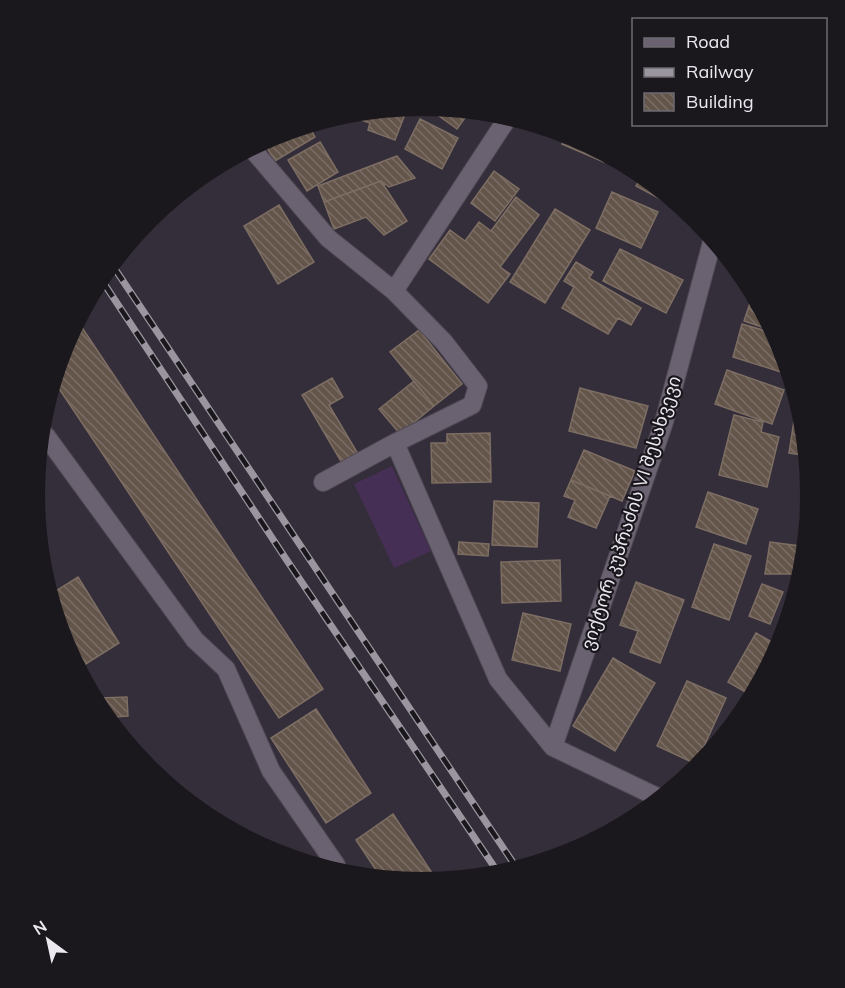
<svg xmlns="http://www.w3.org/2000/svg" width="845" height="988" font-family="Mulish,'Noto Sans Georgian',sans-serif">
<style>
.pitch{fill:#462f55}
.building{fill:url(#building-back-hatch);stroke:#7d6e63;stroke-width:1.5}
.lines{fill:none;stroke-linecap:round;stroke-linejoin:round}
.minor-casing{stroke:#4e4853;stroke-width:20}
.minor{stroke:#6b6271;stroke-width:18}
.rail-casing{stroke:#9a959f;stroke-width:7}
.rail{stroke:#1a171d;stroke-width:4.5;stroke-dasharray:14;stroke-linecap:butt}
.labels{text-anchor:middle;stroke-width:4.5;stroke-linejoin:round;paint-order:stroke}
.street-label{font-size:18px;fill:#ece8f0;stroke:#1a171d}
</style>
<defs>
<pattern id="building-back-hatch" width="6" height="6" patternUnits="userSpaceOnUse" patternTransform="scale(1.5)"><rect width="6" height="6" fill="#64554b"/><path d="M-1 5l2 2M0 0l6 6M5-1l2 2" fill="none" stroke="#7a6d65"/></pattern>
</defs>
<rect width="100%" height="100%" fill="#342d3a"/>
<path class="pitch" d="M392 466 431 551 394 568 354 484Z"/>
<path class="building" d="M425 106 467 115 457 129Z
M407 109 395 140 368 130 370 123 358 119Z
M420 119 458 138 442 169 405 149Z
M310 128 315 137 275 161 264 143 274 135Z
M566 135 571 136 606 159 604 162 562 144Z
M320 142 338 172 307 191 288 160Z
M397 156 415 178 389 187 381 181 324 202 318 186Z
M494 171 519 189 495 221 471 203Z
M381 181 407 221 384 235 366 217 334 229 324 202Z
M639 181 678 207 677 208 636 186Z
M612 192 658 212 641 248 596 228Z
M516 197 539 215 500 267 510 274 488 303 429 259 450 230 465 241 479 222 491 231Z
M279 205 314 262 278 284 244 226Z
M555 209 590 230 545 303 510 282Z
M620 249 683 280 666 313 603 281Z
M576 262 593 272 589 278 641 308 631 325 618 318 608 334 562 308 574 287 564 281Z
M751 300 771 330 744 321Z
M79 323 323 689 279 718 56 384 64 345Z
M742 324 773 333 781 346 784 361 781 372 733 357Z
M419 330 462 384 434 406 390 352Z
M727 370 784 390 772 424 715 404Z
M332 378 343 397 329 405 358 454 342 463 302 395Z
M414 381 434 406 400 434 379 409Z
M580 388 648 406 636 448 569 431Z
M795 414 803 455 789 453Z
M734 415 763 422 761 432 779 437 767 487 719 475Z
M490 433 491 482 432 483 431 443H447V434Z
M584 450 635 471 622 501 571 480Z
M571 480 610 496 596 528 568 517 575 500 564 496Z
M803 490 810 491V494L805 521 800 520Z
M708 492 758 509 746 544 696 527Z
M494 501 539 503 537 547 492 545Z
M459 542 489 544 488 556 458 554Z
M770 542 800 546 795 574H765Z
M714 544 751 556 729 620 692 607Z
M560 560 561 601 502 603 501 562Z
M78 577 119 643 81 667 64 642 54 592Z
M636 582 684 600 660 663 630 652 638 631 620 625Z
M762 584 783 592 770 624 749 616Z
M523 613 571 624 560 671 512 660Z
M756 633 779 646 747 693 728 682Z
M613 658 655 683 615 751 573 726Z
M687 681 726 698 696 764 657 746Z
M127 697 128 716 114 717 101 698Z
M316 709 371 793 326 823 271 738Z
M393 814 436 879 422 882 378 873 356 840Z"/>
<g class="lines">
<g class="minor-casing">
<path id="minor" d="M253 150 328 238 394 291 444 342 478 386 472 405 395 443 323 482
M394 291 505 122
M46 436 195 640 226 669 271 771 336 865
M395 443 498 679 553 747 655 796
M553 747 664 422 712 242"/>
</g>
<use href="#minor" class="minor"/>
<g class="rail-casing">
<path id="rail" d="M115 269 514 864
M105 285 286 559 495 868"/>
</g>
<use href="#rail" class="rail"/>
</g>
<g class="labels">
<g class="street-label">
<text transform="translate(631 513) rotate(-72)" y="6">ვიქტორ კუპრაძის VI შესახვევი</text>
</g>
</g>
<path d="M0 0H845V988H0ZM422 116H423A377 377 0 0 1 800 493V495A377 377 0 0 1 423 872H422A377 377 0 0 1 45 495V493A377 377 0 0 1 422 116Z" fill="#1a171d" fill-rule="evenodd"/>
<rect x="632" y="18" width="195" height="108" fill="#1a171d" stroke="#6e6b71" stroke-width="1.5"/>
<rect x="644" y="38" width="30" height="9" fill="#6b6271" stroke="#6e6b71" stroke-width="1.5"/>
<text x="686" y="48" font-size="18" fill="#ece8f0">Road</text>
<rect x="644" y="68" width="30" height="9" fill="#9a959f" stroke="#6e6b71" stroke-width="1.5"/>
<text x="686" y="78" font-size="18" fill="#ece8f0">Railway</text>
<rect x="644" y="93" width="30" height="18" fill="url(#building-back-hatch)" stroke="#6e6b71" stroke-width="1.5"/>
<text x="686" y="108" font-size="18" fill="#ece8f0">Building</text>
<g transform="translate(48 940) rotate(327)" stroke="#1a171d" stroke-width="4.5" paint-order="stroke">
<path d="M0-4.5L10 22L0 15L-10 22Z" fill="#ece8f0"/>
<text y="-9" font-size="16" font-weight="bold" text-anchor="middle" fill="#ece8f0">N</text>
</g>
</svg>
